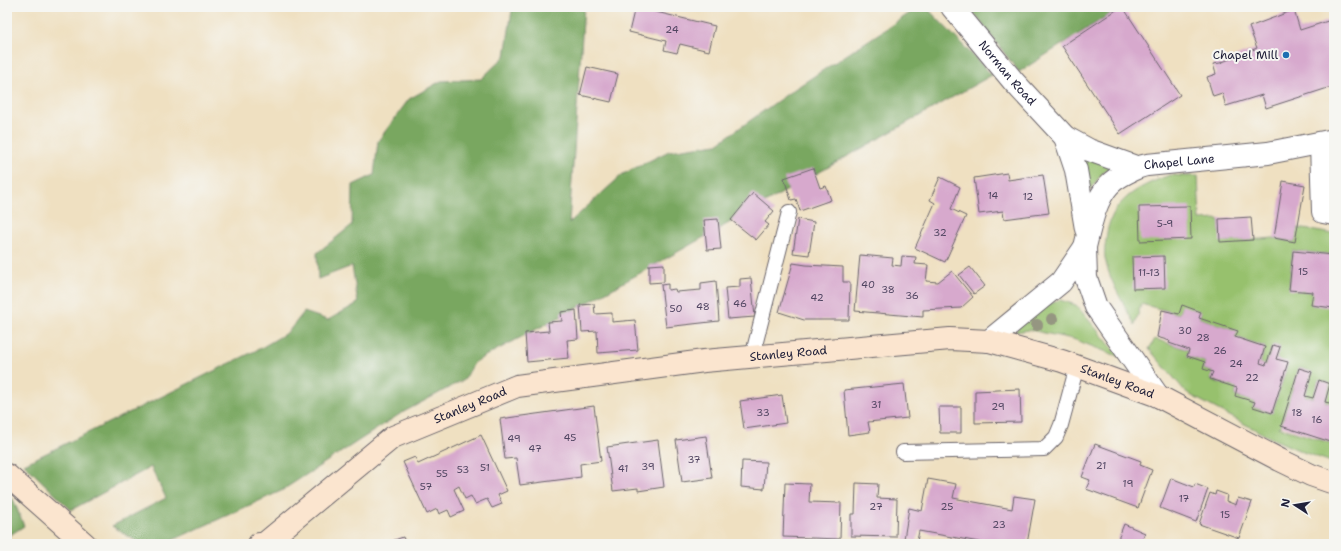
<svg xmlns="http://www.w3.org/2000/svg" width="1341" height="551" font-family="'Shantell Sans',sans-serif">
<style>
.green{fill:#97c16d;stroke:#5c7254}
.forest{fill:#79a760;stroke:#4e644e}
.building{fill:#d7a9cd}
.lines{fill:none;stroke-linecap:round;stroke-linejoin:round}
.lane-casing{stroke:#6a646a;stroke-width:16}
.street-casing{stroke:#6a646a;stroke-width:24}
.secondary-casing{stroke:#6a646a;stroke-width:24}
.lane{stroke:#fff;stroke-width:14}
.street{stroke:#fff;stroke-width:22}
.secondary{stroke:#fbe5cf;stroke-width:22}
.tree{fill:#959681}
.poi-dot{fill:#1f6fb2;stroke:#f6f6f2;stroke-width:1.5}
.labels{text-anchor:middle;stroke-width:4;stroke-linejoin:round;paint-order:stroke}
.number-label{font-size:10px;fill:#4f4460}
.poi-label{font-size:12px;fill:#22223b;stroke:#f6f6f2;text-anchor:end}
.street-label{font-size:12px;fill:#22223b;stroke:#f6f6f2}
</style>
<rect width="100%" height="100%" fill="#f6f6f2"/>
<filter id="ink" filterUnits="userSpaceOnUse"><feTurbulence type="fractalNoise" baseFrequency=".025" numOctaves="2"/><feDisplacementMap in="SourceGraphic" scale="8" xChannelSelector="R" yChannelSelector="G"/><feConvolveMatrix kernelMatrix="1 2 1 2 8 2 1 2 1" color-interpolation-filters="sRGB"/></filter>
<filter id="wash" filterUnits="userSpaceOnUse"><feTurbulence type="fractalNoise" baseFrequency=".012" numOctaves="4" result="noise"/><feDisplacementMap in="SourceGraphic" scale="16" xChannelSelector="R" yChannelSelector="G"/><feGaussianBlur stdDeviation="0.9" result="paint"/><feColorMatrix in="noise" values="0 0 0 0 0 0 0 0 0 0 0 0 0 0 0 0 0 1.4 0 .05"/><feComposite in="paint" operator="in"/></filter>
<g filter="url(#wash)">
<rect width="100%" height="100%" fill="#efe0c1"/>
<path class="green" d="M1079 152 1112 165 1100 176 1090 190Z
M1170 175 1185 176H1198L1200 220 1219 219 1221 242 1274 238 1295 242 1297 228 1334 234V255L1293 251 1289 289 1313 292 1312 305 1333 307 1334 300V400L1333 404 1325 402 1330 384 1319 380 1313 398 1305 396 1312 372 1299 368 1281 426 1278 427 1334 444V463L1303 452 1271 438 1192 396 1185 391 1149 349 1155 339 1189 350 1187 356 1205 362 1203 369 1213 372 1210 380 1237 388 1235 396 1255 402 1253 407 1272 413 1288 363 1276 359 1280 347 1273 345 1266 365 1260 363 1265 347 1235 337 1237 331 1199 318 1201 312 1182 306 1179 314 1141 304 1135 325C1125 307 1108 278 1105 258 1104 252 1105 246 1106 240 1109 201 1137 187 1170 175Z
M1060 300 1076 305 1120 357 1073 339 1030 330 1014 332 1036 309Z"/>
<path class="forest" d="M517 7H584L569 223 623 174 669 151 717 144 793 90 919 7H926L992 75 587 303 485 356 474 363 465 379 400 414 281 491 164 544H141L112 526 166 498 151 467 71 510 24 464 261 348 288 332 304 312 328 320 358 303 352 266 318 279 317 253 352 225 353 185 374 175 378 141 409 99 441 81 481 79 505 56 512 10Z
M969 7H1121L1019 72Z
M7 497 13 499 24 526 7 537Z"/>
<g id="blocks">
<path class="building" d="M635 7 715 26 709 51 680 44 677 53 664 50 666 41 629 32Z
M1121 7H1123L1180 95 1120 134 1062 46Z
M1294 10 1300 30 1334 19V70L1332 71 1334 77V86L1266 108 1262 95 1226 106 1222 93 1213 96 1207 77 1216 74 1213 64 1220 63 1257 48 1249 27Z
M587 67 618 74 611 102 580 95Z
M813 168 820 188 826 186 831 200 800 211 796 199 791 200 784 178Z
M1007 173 1008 180 1043 175 1049 213 1004 219 1003 211 979 214 974 178Z
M940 177 960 187 951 209 966 216 945 262 915 248 935 203 930 200Z
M1283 181 1305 185 1295 242 1274 238Z
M753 193 774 211 765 222 769 225 756 240 731 220Z
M1190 206 1191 239 1140 241 1139 207Z
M1251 217 1253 240 1220 242 1219 219Z
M718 219 721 249 707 250 704 220Z
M798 219 814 222 809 255 793 253Z
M1293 251 1334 255 1333 308 1311 305 1313 292 1289 290Z
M860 255 893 258 892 265 901 266 902 256 916 257 915 264 928 265 926 281 938 282 952 271 973 297 961 308 923 310V317L855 311Z
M1164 256 1165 288 1133 289 1132 257Z
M793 263 806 265 843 267V282H850L849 320H804L779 312Z
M664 264V282L649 283V265Z
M970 267 985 286 974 294 959 275Z
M751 278 755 317 728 319 725 288 740 287V279Z
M716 281 719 321 666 327 661 285 668 284V290L675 289 676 292 701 290V283Z
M594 304 595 314 612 313V322L635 320 638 350 598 353 597 331 582 332 580 305Z
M1182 305 1201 312 1199 318 1238 331 1235 337 1265 347 1260 363 1266 365 1273 345 1280 347 1276 359 1288 362 1272 413 1253 407 1255 402 1235 396 1237 388 1210 379 1213 372 1203 369 1205 362 1187 356 1189 350 1169 343 1170 341 1157 337 1162 310 1179 314Z
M576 310 578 339 567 340 569 358 527 362 525 333 549 331 548 322 562 321 561 312Z
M1299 368 1312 372 1305 396 1313 398 1319 380 1330 384 1325 402 1334 404V443L1281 426Z
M904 384 908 418 868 422 870 432 848 435 844 390Z
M1020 389 1021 422 975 423V391Z
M782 395 786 423 744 429 740 401Z
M594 406 601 461 580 464 581 477 520 485 516 458 505 459 500 419Z
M939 407H961V433H940Z
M481 435 507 491 498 495 502 504 492 508 487 499 475 504 471 496 465 499 459 486 454 489 464 511 451 517 448 510 439 514 437 509 427 514 403 462 415 457 418 464Z
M706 436 712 478 682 482 676 440Z
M658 440 664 487 638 491V488L613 491 607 447Z
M1095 444 1141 461 1140 465 1152 470 1138 508 1086 489 1090 480 1082 477Z
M742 461 766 462 764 489 741 487Z
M1171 478 1194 487 1195 484 1208 489 1196 522 1160 508Z
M928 479 956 484 953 498 1012 509 1014 496 1035 499 1027 544H990L919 531 917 541 904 539 909 508 922 511Z
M785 483 810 484 809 502 841 503 840 539 783 537Z
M856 483 878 484 877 498 897 499 896 537 851 536V514H855Z
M1216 491 1227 495 1226 501 1236 505 1238 498 1252 502 1239 538 1199 524 1210 493 1215 495Z
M1124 524 1145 533 1141 544H1116Z
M403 537 406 544H393L392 541Z"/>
</g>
</g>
<g filter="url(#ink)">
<use href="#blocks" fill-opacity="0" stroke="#6a646a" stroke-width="1"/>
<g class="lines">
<g class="lane-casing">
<path id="lane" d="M752 357 789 212
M903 452 1044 449 1056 437 1061 425 1077 366"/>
</g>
<g class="street-casing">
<g id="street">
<path id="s1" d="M952 7 1014 82 1065 137 1076 170 1086 229"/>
<path d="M1065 137 1089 150 1136 167"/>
<path d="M1321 143 1323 212 1334 214"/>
<path id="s2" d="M1085 247C1090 227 1095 200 1109 185 1116 177 1136 167 1147 165L1268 153 1334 140"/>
<path d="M989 341 1061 282 1085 247 1086 278 1096 307 1158 396"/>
</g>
</g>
<g class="secondary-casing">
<g id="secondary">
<path d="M7 475 85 544"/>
<path id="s3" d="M259 544H264L393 437 517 386 704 361 950 339 989 341 1062 361 1158 396 1280 460 1311 475 1334 483"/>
</g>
</g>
<use href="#lane" class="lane"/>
<use href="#street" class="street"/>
<use href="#secondary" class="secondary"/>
</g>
<g class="tree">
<circle cx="1052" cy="319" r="6"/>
<circle cx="1037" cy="325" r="6"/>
</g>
</g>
<circle class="poi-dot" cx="1286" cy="55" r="4"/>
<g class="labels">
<g class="number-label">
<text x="672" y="33">24</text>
<text x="993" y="199">14</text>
<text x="1028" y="200">12</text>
<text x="1165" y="227">5-9</text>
<text x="940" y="236">32</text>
<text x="1303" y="275">15</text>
<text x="1149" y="276">11-13</text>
<text x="868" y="288">40</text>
<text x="888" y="293">38</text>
<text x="912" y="299">36</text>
<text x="817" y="301">42</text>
<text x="740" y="307">46</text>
<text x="703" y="310">48</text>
<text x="676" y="312">50</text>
<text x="1185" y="334">30</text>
<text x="1203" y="341">28</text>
<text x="1220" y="354">26</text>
<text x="1236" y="367">24</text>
<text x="1252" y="381">22</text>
<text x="876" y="408">31</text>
<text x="998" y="410">29</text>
<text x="763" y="416">33</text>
<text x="1297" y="416">18</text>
<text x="1317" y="423">16</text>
<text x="570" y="441">45</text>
<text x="514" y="442">49</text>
<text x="535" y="452">47</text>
<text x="694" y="463">37</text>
<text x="1101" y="469">21</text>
<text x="648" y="470">39</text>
<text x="485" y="471">51</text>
<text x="623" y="472">41</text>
<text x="463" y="473">53</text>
<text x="442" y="477">55</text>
<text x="1128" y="487">19</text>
<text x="426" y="490">57</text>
<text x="1184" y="502">17</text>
<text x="876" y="510">27</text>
<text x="947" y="510">25</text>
<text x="1225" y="518">15</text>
<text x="999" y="528">23</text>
</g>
<g class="poi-label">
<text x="1278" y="59">Chapel Mill</text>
</g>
<g class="street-label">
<text dy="4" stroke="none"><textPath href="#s1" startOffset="86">Norman Road</textPath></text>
<text dy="4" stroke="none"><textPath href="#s2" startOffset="143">Chapel Lane</textPath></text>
<text dy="4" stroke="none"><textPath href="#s3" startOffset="580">Stanley Road</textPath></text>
<text dy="4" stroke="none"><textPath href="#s3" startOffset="916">Stanley Road</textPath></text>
<text dy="4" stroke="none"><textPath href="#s3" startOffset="256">Stanley Road</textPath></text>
</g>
</g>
<rect width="1341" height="551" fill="none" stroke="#f6f6f2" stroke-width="24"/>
<g transform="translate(1295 505) rotate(282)" stroke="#f6f6f2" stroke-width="3" paint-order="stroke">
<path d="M0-3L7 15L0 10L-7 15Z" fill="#22223b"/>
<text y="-6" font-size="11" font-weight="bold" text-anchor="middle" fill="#22223b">N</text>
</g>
</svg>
